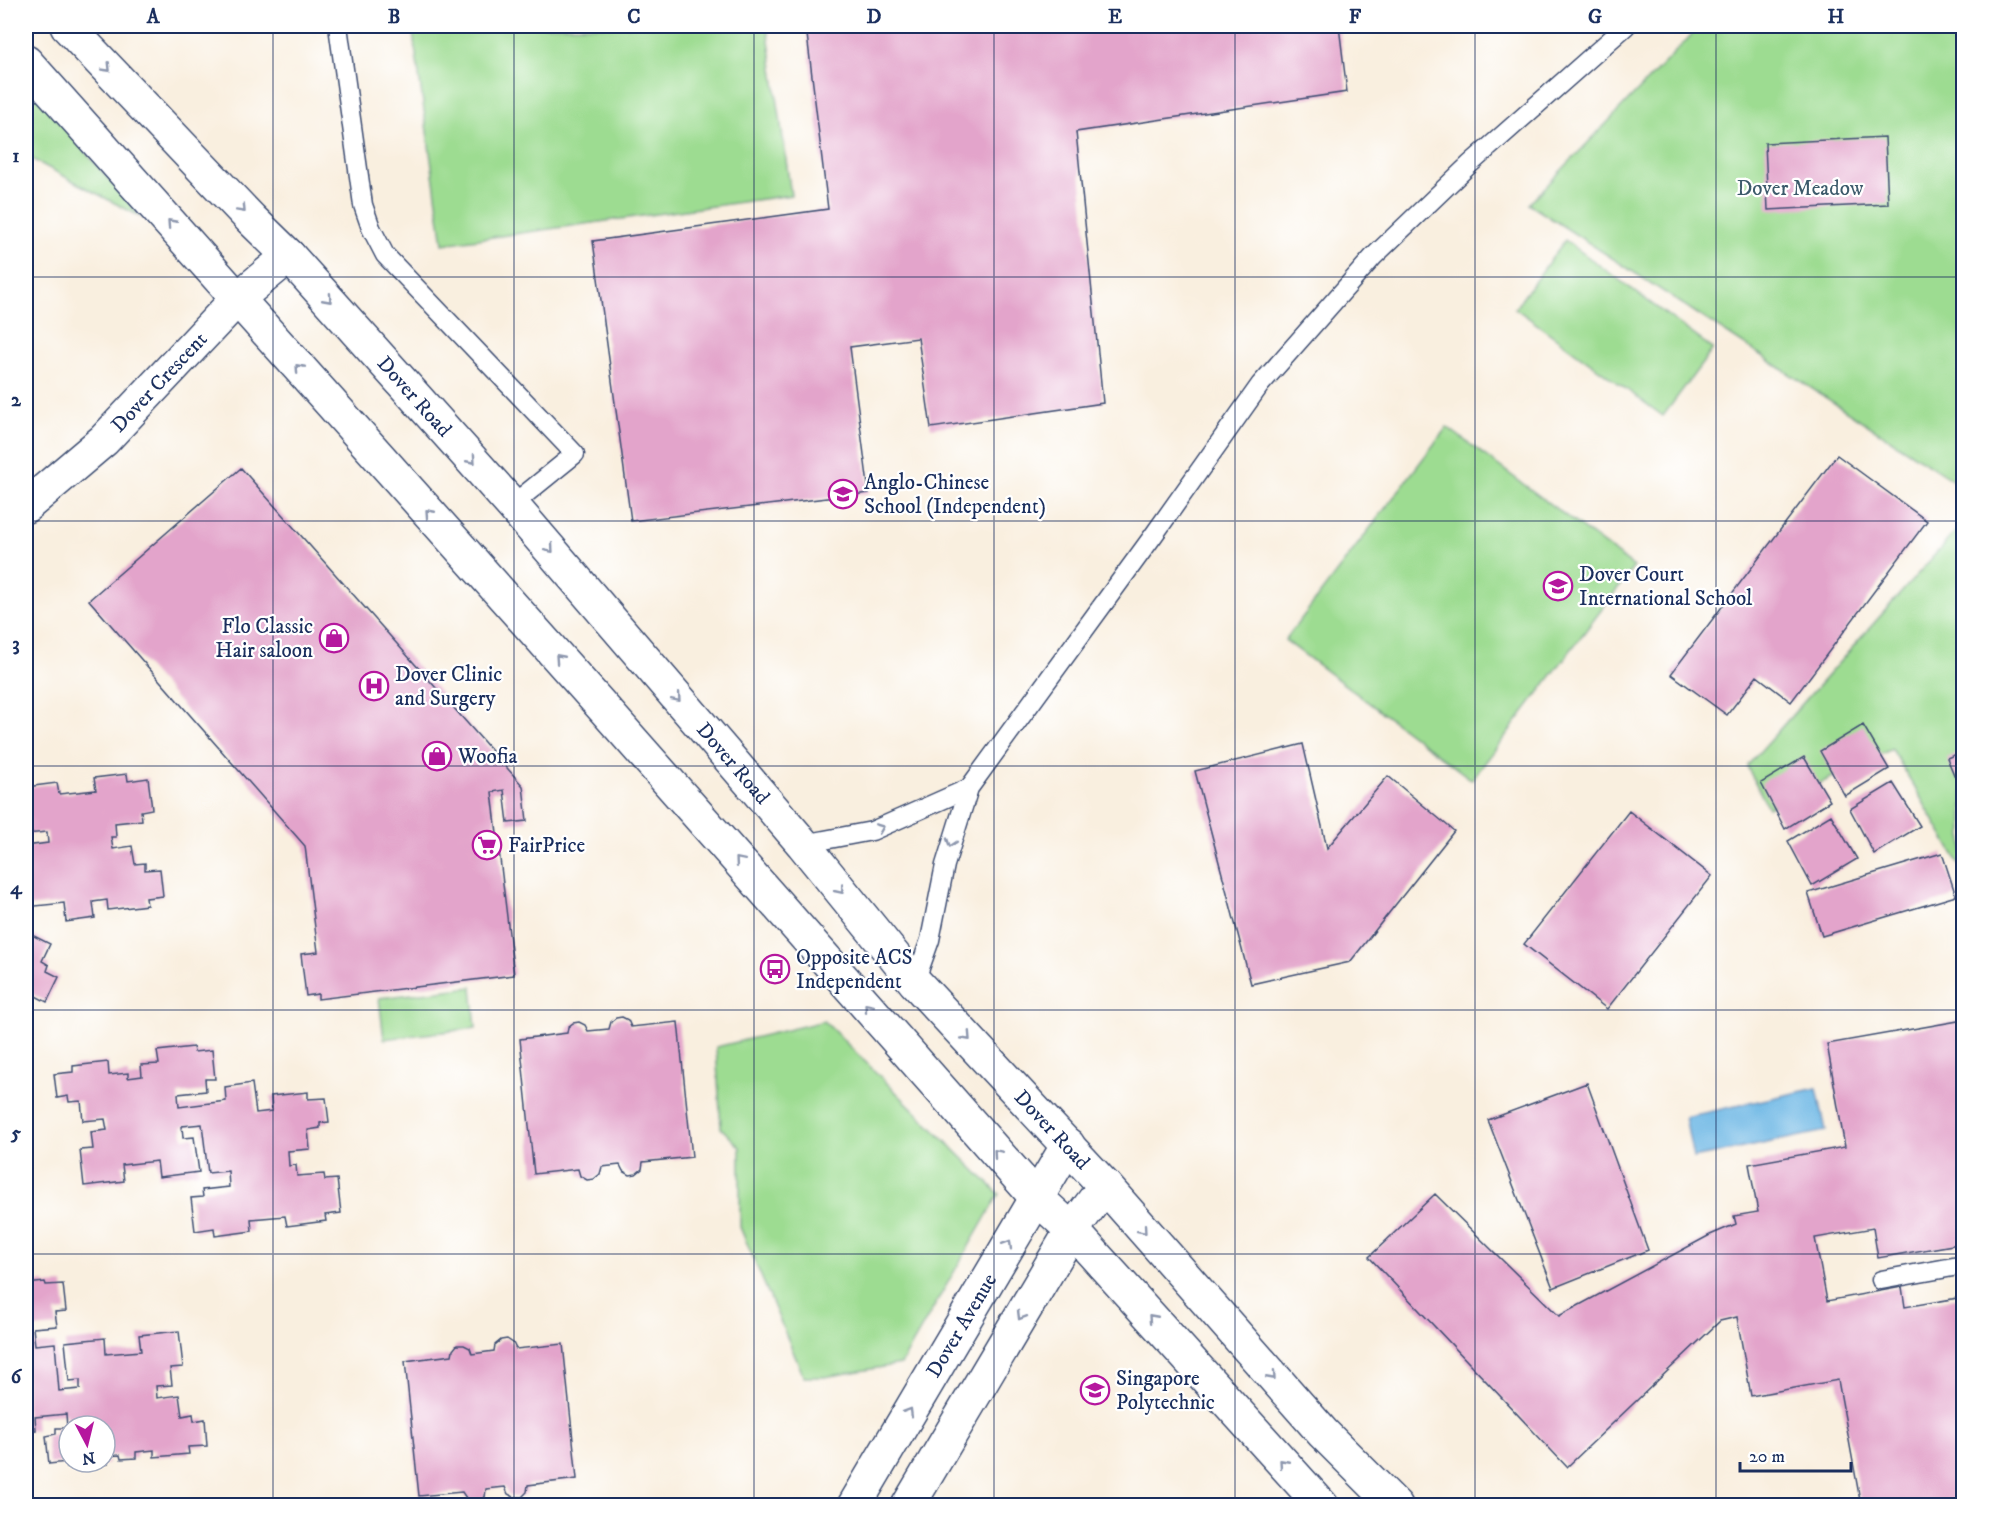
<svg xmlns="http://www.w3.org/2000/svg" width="1989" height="1531" font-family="'IM FELL DW Pica',serif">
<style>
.green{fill:#9ddc91;stroke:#5c8678;stroke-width:1.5}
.water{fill:#6bb6e4;stroke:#4372a1;stroke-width:1.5}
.building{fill:#e3a4cb}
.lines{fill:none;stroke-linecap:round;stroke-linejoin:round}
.service-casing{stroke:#3c4c71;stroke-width:21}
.minor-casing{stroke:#3c4c71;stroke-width:36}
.tertiary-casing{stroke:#3c4c71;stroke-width:36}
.service{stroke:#fff;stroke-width:18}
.minor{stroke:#fff;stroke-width:33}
.tertiary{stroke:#fff;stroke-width:33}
.oneway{stroke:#8d97ae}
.grid{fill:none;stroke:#1b2f5e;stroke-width:1.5;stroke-opacity:0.55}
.labels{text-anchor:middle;stroke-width:4.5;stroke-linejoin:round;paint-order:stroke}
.park-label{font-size:21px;fill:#3c5a6b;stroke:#fff}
.street-label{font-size:21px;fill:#1b2f5e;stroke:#fff}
.poi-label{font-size:21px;fill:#1b2f5e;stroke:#fff;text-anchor:start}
.neatline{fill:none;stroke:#1b2f5e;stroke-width:2}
.grid-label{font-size:20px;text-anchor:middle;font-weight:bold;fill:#1b2f5e}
</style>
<rect width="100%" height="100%" fill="#fff"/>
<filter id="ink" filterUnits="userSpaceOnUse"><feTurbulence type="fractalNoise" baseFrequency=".0167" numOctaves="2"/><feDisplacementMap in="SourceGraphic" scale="12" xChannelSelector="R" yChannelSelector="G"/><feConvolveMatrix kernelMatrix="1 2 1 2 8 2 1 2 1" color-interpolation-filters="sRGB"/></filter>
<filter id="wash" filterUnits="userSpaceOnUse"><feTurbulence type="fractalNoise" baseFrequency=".008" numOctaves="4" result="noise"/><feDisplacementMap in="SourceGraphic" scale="24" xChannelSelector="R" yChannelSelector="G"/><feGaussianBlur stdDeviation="1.35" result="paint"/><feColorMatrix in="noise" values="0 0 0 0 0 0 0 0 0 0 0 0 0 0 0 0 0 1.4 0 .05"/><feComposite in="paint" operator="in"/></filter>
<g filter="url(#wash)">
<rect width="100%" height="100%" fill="#f9efdf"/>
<path class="green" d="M412 26H767L791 195 443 244Z
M1700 26H1963V487L1529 204Z
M26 83 141 217 26 156Z
M1565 240 1713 349 1663 416 1515 308Z
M1447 427 1634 567 1472 780 1285 640Z
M1963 523V870L1892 749 1768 808 1747 766Z
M472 987 476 1028 384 1039 379 998Z
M824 1021 999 1194 901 1364 824 1377H804L740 1227V1147L721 1128 716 1047Z"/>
<path class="water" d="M1817 1088 1826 1131 1693 1158 1685 1117Z"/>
<g id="blocks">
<path class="building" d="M806 26H1339L1347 92 1076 132 1103 403 931 428 918 338 850 347 869 493 631 521 593 241 828 209Z
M1885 137 1888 204 1768 210 1765 143Z
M1837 455 1927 521 1791 702 1757 676 1727 715 1671 674Z
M241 468 523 786 527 821 508 823 504 790 492 792 514 975 318 999V994L306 996 301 954 318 952 305 846 89 600Z
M1863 725 1889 769 1845 796 1820 751Z
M1303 744 1327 848 1388 776 1454 831 1350 962 1251 984 1195 771Z
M1964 751V774L1955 777 1947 758Z
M1804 757 1830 801 1785 829 1761 783Z
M127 774 128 781 148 778 152 809 141 811 142 820 115 823 116 837H111L113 849 132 846 135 864 145 863V870L160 869 163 896 146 898 147 905 108 910 107 900 93 902 95 918 66 922 64 903 26 907V860H28L26 846 48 843 47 832 26 834V787L57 783 59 794 96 790 94 778Z
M1893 783 1920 826 1874 854 1850 809Z
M1629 811 1712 876 1607 1009 1524 944Z
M1831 815 1857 859 1812 886 1788 841Z
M1942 853 1956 896 1822 936 1808 893Z
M26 932 50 944 42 961 49 965 47 971 59 977 47 1002 30 993 29 997 26 996Z
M622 1017 628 1020 631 1027 678 1022 692 1157 643 1162 642 1169 636 1174 630 1175 623 1171 620 1165 602 1167 600 1174 594 1179 587 1180 580 1176 578 1169 534 1174 520 1039 567 1033 568 1027 573 1023 579 1022 585 1025 588 1031 609 1029 611 1022 616 1018Z
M1964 1020V1243L1878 1258 1873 1228 1815 1238 1827 1301 1902 1287 1905 1307 1964 1297V1506H1861L1838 1380 1751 1396 1737 1317 1720 1321 1567 1467 1369 1257 1435 1194 1559 1316 1710 1235 1736 1224 1734 1216 1758 1212 1749 1164 1845 1147 1827 1044Z
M193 1047 194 1052 212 1050 215 1079H205L206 1091 178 1094 179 1107 226 1101 225 1087 252 1083 256 1113 272 1111 271 1096 308 1092V1099L326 1098 329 1122 320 1123V1128L308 1130 310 1149 288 1151 289 1166 296 1165 297 1176 324 1174 325 1180 337 1179 341 1213 325 1215 326 1221 287 1226 285 1216 251 1219 252 1231 215 1236 214 1228 195 1231 191 1198 203 1197 202 1190 229 1187 228 1171 208 1173 202 1124 182 1126 183 1138 194 1137 199 1172 159 1177 157 1161 122 1165 124 1181 84 1186 80 1150 93 1149 91 1132 107 1130 105 1119 83 1121 81 1101 69 1102 68 1096 57 1098 54 1074 73 1072V1066L108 1062 109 1075 128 1073V1078L142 1076 141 1065 159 1064 157 1051Z
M1587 1083 1648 1250 1553 1288 1488 1120Z
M45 1282 46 1285 63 1284 66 1311 55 1312 57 1326 33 1328 35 1345 55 1343 59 1391 80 1389V1380L69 1381 65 1342 105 1338 106 1354 141 1351 139 1335 179 1331 183 1367 170 1368 172 1385 156 1386 157 1398 179 1395 182 1416 193 1414 194 1421 205 1419 207 1446 188 1447 189 1454 154 1457V1450L136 1452V1458L121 1459 120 1455 105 1456V1426H69V1462H108V1464L67 1467V1462L49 1464 46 1436 56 1434V1428H67L66 1414 35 1417 36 1430 26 1431V1284Z
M507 1339 513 1343 516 1349 563 1344 577 1479 528 1485 527 1492 522 1497H514L508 1494 505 1487 486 1489 485 1497 479 1501 472 1502 466 1498 462 1492 419 1496 405 1361 452 1355 453 1350 457 1345H464L470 1348 472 1354 494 1351 495 1345 501 1340Z"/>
</g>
</g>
<g filter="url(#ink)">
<use href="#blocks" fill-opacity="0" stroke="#3c4c71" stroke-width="1.5"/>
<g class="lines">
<g class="service-casing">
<path id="service" d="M338 26 363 205 371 228 385 255 575 454 512 505
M803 844 872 831 969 788
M915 982 930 940 945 865 969 788 1153 536 1260 385 1373 257 1470 164 1626 26
M1881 1280 1964 1265"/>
</g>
<g class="minor-casing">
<g id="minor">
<path id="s1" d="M26 506 104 440 237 299 289 256"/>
</g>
</g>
<g class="tertiary-casing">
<g id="tertiary">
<path id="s2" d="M67 26 251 219 289 256 512 505 803 844 915 982 1105 1186 1323 1433 1396 1506"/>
<path d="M26 62 598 702 1036 1197 1072 1230 1322 1506"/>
<path id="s3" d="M854 1506 1068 1145"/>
<path d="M908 1506 1072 1230 1105 1186"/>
</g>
</g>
<use href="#service" class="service"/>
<use href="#minor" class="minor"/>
<use href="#tertiary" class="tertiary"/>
</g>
<defs><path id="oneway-chevron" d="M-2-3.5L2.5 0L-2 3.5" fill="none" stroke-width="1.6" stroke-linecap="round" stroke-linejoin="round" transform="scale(1.5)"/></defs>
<g class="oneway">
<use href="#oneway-chevron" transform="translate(107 68) rotate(46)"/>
<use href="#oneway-chevron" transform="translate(242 209) rotate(47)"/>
<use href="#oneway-chevron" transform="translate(171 223) rotate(-132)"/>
<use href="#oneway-chevron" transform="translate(328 299) rotate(48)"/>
<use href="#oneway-chevron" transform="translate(299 368) rotate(-132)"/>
<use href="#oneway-chevron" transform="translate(472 460) rotate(48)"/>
<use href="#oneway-chevron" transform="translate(429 513) rotate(-132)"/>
<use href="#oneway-chevron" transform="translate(550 549) rotate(49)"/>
<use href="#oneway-chevron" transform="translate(559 658) rotate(-132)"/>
<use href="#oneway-chevron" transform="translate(677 698) rotate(49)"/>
<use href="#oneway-chevron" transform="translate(880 828) rotate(-22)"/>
<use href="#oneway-chevron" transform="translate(951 843) rotate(108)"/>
<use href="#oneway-chevron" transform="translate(739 861) rotate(-131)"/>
<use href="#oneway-chevron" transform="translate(840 890) rotate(51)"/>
<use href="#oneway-chevron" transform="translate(868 1007) rotate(-131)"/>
<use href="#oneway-chevron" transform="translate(967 1037) rotate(47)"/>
<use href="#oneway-chevron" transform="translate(997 1153) rotate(-131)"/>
<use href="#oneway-chevron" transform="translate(1143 1230) rotate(49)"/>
<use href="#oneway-chevron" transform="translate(1008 1244) rotate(-59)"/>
<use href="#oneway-chevron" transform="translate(1021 1316) rotate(121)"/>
<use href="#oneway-chevron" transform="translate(1152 1318) rotate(-132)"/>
<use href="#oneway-chevron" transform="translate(1272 1376) rotate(48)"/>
<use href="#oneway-chevron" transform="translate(909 1412) rotate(-59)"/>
<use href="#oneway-chevron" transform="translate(1283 1463) rotate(-132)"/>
</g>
</g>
<path class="grid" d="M273 26V1506M514 26V1506M754 26V1506M994 26V1506M1235 26V1506M1475 26V1506M1716 26V1506M26 277H1964M26 521H1964M26 766H1964M26 1010H1964M26 1254H1964"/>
<defs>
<g id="university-ring" transform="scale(1.5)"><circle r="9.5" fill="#fff" stroke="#b5179e" stroke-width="1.5"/><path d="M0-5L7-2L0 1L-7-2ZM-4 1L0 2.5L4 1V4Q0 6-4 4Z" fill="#b5179e"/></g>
<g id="school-ring" transform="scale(1.5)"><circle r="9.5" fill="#fff" stroke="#b5179e" stroke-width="1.5"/><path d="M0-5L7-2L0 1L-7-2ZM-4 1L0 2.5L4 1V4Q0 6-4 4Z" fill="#b5179e"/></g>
<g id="shop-ring" transform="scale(1.5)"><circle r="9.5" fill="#fff" stroke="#b5179e" stroke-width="1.5"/><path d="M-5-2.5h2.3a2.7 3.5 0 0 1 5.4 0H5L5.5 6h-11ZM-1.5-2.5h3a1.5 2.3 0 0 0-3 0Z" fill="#b5179e"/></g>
<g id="hospital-ring" transform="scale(1.5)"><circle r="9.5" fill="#fff" stroke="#b5179e" stroke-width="1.5"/><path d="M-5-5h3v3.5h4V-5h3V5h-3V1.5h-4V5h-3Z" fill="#b5179e"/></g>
<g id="supermarket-ring" transform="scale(1.5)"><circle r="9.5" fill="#fff" stroke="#b5179e" stroke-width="1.5"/><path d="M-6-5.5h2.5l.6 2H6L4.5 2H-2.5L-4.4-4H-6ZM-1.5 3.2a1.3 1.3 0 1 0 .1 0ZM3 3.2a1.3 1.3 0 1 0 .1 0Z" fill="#b5179e"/></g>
<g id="bus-ring" transform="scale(1.5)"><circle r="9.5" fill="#fff" stroke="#b5179e" stroke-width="1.5"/><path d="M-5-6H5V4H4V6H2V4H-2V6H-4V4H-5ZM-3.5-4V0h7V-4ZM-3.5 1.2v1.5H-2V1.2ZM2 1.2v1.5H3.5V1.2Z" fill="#b5179e"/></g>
</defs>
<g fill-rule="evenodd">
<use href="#university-ring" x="843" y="494"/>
<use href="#school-ring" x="1558" y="586"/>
<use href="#shop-ring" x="334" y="638"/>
<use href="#hospital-ring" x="374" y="686"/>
<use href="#shop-ring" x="437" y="756"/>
<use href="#supermarket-ring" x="487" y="845"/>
<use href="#bus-ring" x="775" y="969"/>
<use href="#university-ring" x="1095" y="1390"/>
</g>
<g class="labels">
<g class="park-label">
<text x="1800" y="195">Dover Meadow</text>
</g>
<g class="street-label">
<text dy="7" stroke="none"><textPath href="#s1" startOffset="182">Dover Crescent</textPath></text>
<text dy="7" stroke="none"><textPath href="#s2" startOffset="508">Dover Road</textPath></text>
<text dy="7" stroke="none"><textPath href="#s2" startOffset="994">Dover Road</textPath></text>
<text dy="7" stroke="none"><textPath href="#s2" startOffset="1480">Dover Road</textPath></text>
<text dy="7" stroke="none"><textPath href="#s3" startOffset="210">Dover Avenue</textPath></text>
</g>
<g class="poi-label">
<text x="864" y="489">Anglo-Chinese<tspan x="864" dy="24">School (Independent)</tspan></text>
<text x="1579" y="581">Dover Court<tspan x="1579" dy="24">International School</tspan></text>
<text x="313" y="633" text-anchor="end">Flo Classic<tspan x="313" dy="24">Hair saloon</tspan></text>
<text x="395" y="681">Dover Clinic<tspan x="395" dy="24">and Surgery</tspan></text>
<text x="458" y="763">Woofia</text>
<text x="508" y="852">FairPrice</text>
<text x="796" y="964">Opposite ACS<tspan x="796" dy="24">Independent</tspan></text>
<text x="1116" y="1385">Singapore<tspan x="1116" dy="24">Polytechnic</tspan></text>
</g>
</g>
<rect width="1989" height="1531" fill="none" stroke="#fff" stroke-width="66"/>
<g transform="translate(87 1444) rotate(173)"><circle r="28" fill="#ffffff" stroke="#a4acbf" stroke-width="1.5"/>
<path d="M0-4.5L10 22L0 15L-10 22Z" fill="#b5179e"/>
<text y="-9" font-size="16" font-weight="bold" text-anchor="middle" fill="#1b2f5e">N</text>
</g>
<path d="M1740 1462v9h111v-9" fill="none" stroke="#1b2f5e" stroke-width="3"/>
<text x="1749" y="1462" font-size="18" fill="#1b2f5e" stroke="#ffffff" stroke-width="4.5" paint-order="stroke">20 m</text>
<rect x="33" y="33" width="1923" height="1465" class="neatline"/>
<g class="grid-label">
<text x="153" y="23">A</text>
<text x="394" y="23">B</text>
<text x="634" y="23">C</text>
<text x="874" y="23">D</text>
<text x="1115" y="23">E</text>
<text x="1355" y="23">F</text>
<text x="1595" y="23">G</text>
<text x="1836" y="23">H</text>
<text x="16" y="162">1</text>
<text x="16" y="406">2</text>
<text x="16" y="650">3</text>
<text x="16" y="894">4</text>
<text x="16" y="1139">5</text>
<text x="16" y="1383">6</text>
</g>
</svg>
